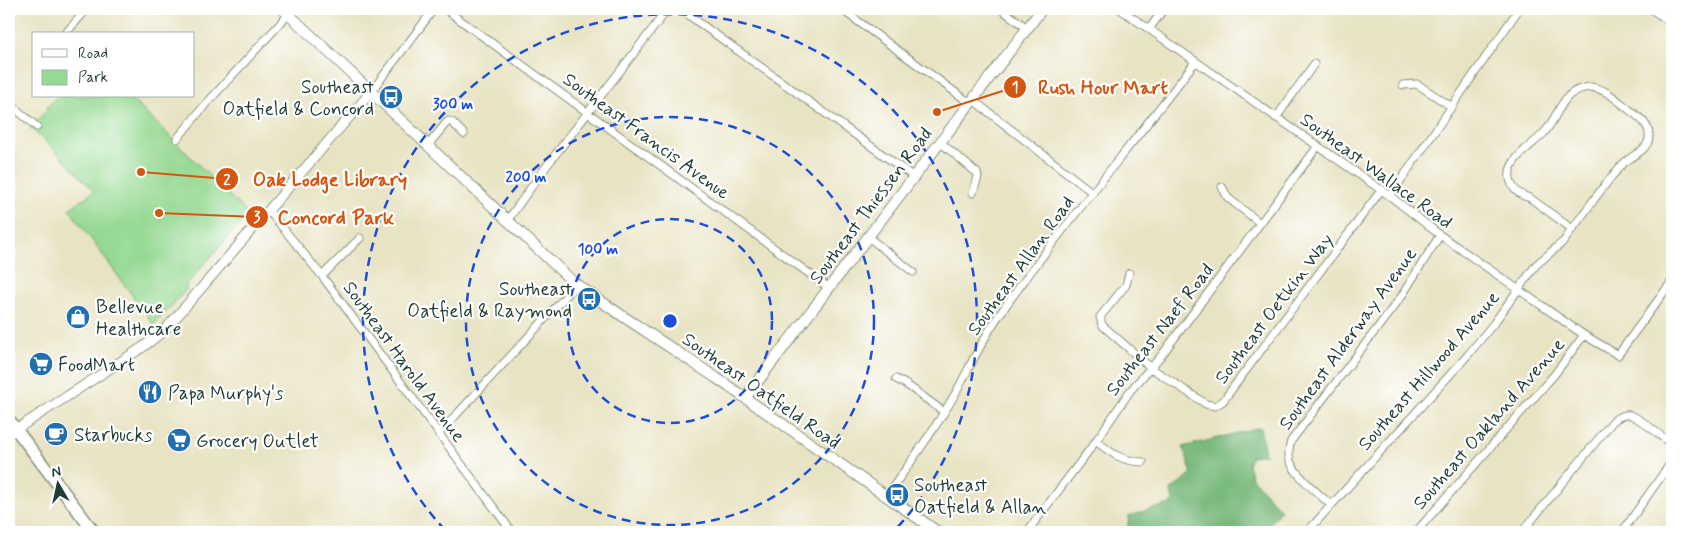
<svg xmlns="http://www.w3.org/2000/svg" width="1681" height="541" font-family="Mynerve,sans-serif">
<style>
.green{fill:#95d992;stroke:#5a8b63}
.forest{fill:#78b97c;stroke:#4c7b58}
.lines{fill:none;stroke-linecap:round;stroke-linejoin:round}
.minor-casing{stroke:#84907b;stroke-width:9}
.tertiary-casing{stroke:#84907b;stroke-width:11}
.secondary-casing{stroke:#84907b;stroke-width:12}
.primary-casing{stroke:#84907b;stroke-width:14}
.minor{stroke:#fff;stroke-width:7}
.tertiary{stroke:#fff;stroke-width:9}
.secondary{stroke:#fff;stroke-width:10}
.primary{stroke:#fff;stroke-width:11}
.ring{fill:none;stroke:#1d4ed8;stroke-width:2.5;stroke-dasharray:9 6}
.labels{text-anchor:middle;stroke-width:4.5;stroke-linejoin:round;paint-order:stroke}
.poi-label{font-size:19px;fill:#1f3d34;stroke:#fff;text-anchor:start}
.street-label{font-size:19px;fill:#1f3d34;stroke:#fff}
.centre{fill:#1d4ed8;stroke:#fff;stroke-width:2.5}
.ring-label{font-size:15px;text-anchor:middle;font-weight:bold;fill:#1d4ed8;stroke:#fff;stroke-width:4.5;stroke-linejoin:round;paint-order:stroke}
.leader{fill:none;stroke:#d45610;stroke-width:2}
.callout-dot{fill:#d45610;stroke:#fff;stroke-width:2}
.mark-label{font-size:15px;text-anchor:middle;font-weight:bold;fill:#fff}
.callout-label{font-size:20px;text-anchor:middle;font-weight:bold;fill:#d45610;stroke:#fff;stroke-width:4.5;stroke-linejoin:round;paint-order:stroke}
</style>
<rect width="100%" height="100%" fill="#fff"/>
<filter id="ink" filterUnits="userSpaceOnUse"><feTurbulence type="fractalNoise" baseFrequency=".02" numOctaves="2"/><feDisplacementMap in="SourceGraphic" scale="10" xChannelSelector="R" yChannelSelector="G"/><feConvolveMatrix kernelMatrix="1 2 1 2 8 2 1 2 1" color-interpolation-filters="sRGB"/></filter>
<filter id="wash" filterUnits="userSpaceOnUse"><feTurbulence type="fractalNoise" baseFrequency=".0096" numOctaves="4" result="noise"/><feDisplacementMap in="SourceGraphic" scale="20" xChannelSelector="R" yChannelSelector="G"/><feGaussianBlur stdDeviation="1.12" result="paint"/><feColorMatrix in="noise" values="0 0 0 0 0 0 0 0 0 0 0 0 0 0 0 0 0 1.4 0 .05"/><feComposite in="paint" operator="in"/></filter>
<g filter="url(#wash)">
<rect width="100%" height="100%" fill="#e8e3c2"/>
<path class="green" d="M57 96H128L171 137 251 217 243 220 186 285V290L154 325 69 209 94 191 51 146 30 128 47 110 46 109Z"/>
<path class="forest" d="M1260 427 1265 454 1252 456 1248 464 1252 478 1281 510 1263 532H1127L1129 516 1173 503 1171 490 1192 474 1183 447Z"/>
</g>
<g filter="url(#ink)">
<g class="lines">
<g class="minor-casing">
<path id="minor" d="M445 9 829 288
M680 9 914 177
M841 9 970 103
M1001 9 1027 28
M1120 9 1390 196 1440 235 1584 335 1618 355 1672 281
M1651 9 1672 23
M1149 29 1164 9
M65 34 87 9
M1403 85 1417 84 1452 107
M1591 87C1606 89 1616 99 1627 108 1637 116 1651 124 1649 138 1648 150 1633 155 1625 162 1607 179 1588 209 1572 229L1530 198C1523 196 1515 192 1512 185 1501 162 1531 147 1544 133 1561 113 1561 89 1591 87Z
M371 92 434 9
M973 100 1093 193
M9 103 37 127
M1276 118 1314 64
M177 139 205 105 289 14
M940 142 977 173 978 177 973 193
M428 145 448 121 452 122 464 134
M1222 187 1228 198 1260 223
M1390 196 1519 9
M269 211 322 276 512 532
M507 221 545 168 668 9
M868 237 913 272
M1129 273 1126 285 1100 317 1102 325 1151 368 1206 404 1215 406 1223 401 1382 189
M322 276 360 238
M896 379 907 385 944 412
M438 433 446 426 577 284
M1096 441C1112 454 1122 461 1143 462
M886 497C909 464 934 431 954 396 969 369 982 339 1000 314 1061 227 1131 147 1195 62
M1331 505C1319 494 1296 476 1290 461 1288 454 1289 447 1291 441L1401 297 1440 235
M1027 532 1096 441 1130 391 1161 356 1318 146
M1307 532 1467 356 1494 323 1536 265 1564 241 1572 229
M1416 532 1554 375 1584 335
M1522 532 1613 421C1618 417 1623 414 1630 415 1641 418 1663 438 1672 445
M1622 532 1672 461"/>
</g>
<g class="tertiary-casing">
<path id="tertiary" d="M9 434 143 347 165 330 371 92"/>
</g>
<g class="secondary-casing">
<path id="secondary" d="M283 9 573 282 621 315 715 377 938 532
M745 398 1042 9"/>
</g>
<g class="primary-casing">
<path id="primary" d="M9 420 94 532"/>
</g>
<use href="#minor" class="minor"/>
<use href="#tertiary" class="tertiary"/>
<use href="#secondary" class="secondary"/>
<use href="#primary" class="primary"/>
</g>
</g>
<g class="ring">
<circle cx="670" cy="321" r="102"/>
<circle cx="670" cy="321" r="204"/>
<path d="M445 530A307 307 0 1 1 895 530"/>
</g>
<defs>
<g id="bus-disc" transform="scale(1.25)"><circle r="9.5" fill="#1f6fb2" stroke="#fff"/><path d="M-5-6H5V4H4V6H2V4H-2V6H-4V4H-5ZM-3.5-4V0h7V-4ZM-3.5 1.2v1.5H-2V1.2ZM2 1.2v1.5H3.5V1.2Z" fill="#fff"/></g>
<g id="shop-disc" transform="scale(1.25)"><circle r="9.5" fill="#1f6fb2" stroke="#fff"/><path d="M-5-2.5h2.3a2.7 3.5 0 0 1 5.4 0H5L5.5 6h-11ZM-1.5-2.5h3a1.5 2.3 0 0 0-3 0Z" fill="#fff"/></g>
<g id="supermarket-disc" transform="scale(1.25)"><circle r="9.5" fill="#1f6fb2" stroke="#fff"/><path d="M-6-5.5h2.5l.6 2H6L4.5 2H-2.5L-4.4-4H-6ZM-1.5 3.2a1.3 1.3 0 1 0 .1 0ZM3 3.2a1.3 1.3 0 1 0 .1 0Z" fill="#fff"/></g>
<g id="restaurant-disc" transform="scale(1.25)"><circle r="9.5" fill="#1f6fb2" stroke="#fff"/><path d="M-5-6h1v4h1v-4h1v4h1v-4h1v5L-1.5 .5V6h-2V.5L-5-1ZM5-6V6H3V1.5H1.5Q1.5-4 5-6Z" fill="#fff"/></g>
<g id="cafe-disc" transform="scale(1.25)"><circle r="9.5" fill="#1f6fb2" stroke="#fff"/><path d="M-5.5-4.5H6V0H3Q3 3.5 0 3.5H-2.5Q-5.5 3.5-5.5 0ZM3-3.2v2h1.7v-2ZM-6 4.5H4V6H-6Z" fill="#fff"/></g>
</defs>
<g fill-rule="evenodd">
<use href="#bus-disc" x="391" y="97"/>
<use href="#bus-disc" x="589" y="299"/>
<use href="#shop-disc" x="78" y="317"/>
<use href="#supermarket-disc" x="41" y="364"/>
<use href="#restaurant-disc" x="150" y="392"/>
<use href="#cafe-disc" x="56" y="434"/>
<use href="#supermarket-disc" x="179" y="440"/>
<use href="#bus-disc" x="897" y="495"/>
</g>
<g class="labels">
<g class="poi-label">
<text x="374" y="93" text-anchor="end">Southeast<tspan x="374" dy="22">Oatfield &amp; Concord</tspan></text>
<text x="572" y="295" text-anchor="end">Southeast<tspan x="572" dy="22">Oatfield &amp; Raymond</tspan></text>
<text x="96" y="313">Bellevue<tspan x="96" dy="22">Healthcare</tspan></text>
<text x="58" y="371">FoodMart</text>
<text x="168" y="399">Papa Murphy's</text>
<text x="74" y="441">Starbucks</text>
<text x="196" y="447">Grocery Outlet</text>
<text x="914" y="491">Southeast<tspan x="914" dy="22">Oatfield &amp; Allan</tspan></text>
</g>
<g class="street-label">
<text transform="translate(647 135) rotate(36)" y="7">Southeast Francis Avenue</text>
<text transform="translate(1377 170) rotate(36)" y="7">Southeast Wallace Road</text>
<text transform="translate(870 205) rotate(-53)" y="7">Southeast Thiessen Road</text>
<text transform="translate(1020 265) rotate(-54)" y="7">Southeast Allan Road</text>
<text transform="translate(1273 308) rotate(-53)" y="7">Southeast Oetkin Way</text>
<text transform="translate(1159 329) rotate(-52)" y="7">Southeast Naef Road</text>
<text transform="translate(1347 338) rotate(-54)" y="7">Southeast Alderway Avenue</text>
<text transform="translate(405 361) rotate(54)" y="7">Southeast Harold Avenue</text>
<text transform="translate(1428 370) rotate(-49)" y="7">Southeast Hillwood Avenue</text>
<text transform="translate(762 390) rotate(35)" y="7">Southeast Oatfield Road</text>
<text transform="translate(1488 423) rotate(-49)" y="7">Southeast Oakland Avenue</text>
</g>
</g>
<circle cx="670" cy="321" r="8" class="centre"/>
<g class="ring-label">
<text x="453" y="109">300 m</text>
<text x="526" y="182">200 m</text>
<text x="598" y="254">100 m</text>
</g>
<path class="leader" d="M937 112L1015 87M141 172L227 179M159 213L257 217"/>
<g class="callout-dot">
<circle cx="937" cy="112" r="5"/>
<circle cx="141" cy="172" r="5"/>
<circle cx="159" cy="213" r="5"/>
<circle cx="1015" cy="87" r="12"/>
<circle cx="227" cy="179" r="12"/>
<circle cx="257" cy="217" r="12"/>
</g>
<g class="mark-label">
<text x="1015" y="92">1</text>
<text x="227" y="185">2</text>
<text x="257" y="222">3</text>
</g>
<g class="callout-label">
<text x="1103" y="94">Rush Hour Mart</text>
<text x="330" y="186">Oak Lodge Library</text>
<text x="336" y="224">Concord Park</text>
</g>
<rect width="1681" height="541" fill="none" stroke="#fff" stroke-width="30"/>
<rect x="32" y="32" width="162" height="65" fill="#ffffff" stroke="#a5b1ae"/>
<rect x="42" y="49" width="25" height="8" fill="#ffffff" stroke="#a5b1ae"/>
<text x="78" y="58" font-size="15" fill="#1f3d34">Road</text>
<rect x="42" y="70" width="25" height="15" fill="#95d992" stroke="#a5b1ae"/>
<text x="78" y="82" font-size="15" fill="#1f3d34">Park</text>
<g transform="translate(58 484) rotate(351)" stroke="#ffffff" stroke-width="4" paint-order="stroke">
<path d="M0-4L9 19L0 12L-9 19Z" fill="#1f3d34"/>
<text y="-8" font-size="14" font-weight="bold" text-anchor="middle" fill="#1f3d34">N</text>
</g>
</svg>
